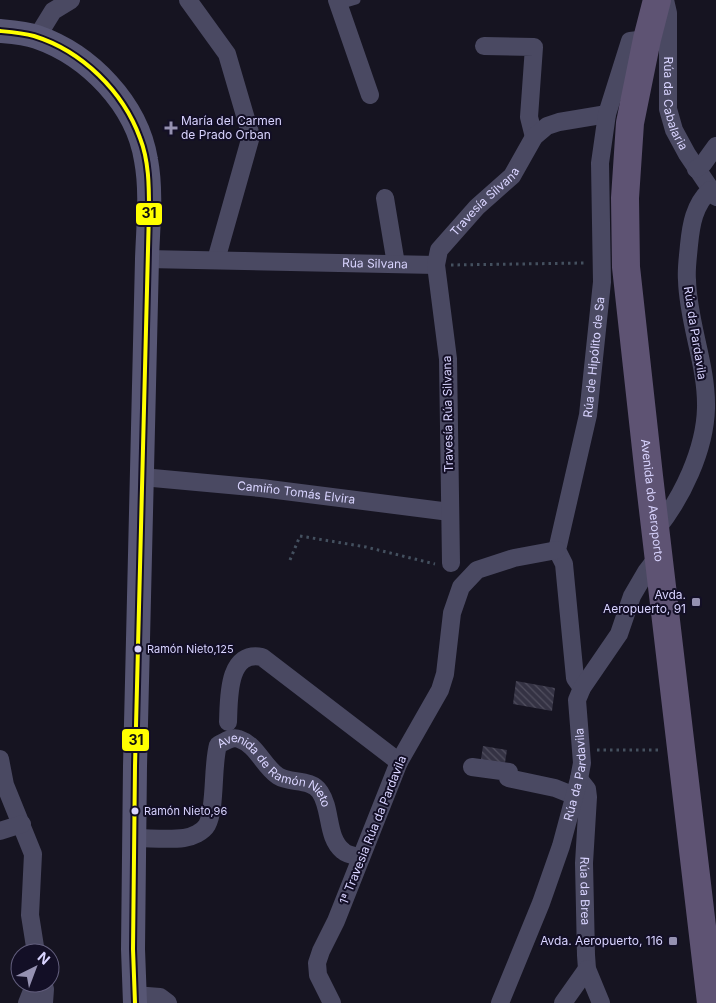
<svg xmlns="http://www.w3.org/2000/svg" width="716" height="1003" font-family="Inter,sans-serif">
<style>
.building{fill:url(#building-back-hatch)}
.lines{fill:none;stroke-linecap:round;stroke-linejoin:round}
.path{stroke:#44505f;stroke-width:3;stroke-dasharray:2.5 4;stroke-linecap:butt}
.service{stroke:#4a4962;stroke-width:9}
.minor{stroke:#4a4962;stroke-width:18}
.secondary{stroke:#575674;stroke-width:24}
.primary{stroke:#5e5373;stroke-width:28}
.bus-1-casing{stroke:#130f26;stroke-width:8}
.bus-1{stroke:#ff0;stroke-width:4}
.poi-dot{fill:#9591b1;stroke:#130f26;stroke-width:2}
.bus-dot{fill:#d9d4ff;stroke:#130f26;stroke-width:2}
.labels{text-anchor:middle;stroke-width:4;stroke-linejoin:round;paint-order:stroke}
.bus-label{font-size:11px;fill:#d9d4ff;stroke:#130f26;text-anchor:start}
.street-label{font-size:12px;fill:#d9d4ff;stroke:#130f26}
.poi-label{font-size:12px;fill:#d9d4ff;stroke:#130f26;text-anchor:end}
.line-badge{stroke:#130f26;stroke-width:2}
.pale-badge-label{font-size:14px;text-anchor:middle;font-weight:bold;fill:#111}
</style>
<defs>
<pattern id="building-back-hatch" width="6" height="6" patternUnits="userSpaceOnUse" patternTransform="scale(1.25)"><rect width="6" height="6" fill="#343243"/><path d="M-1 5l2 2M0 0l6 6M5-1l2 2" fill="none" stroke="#514f5f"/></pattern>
</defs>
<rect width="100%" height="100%" fill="#161421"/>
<path class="building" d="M516 681 555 688 552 711 513 704Z
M483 746 507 750 504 769 480 766Z"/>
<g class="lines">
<path class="path" d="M451 265 585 263
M290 560 300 536 366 547 435 564
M597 750H661"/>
<path class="service" d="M339 5 356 0"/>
<g class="minor">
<path d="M188 0 227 54 251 136 216 260"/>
<path d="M337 0 370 95"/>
<path id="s1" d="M665 0 668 13V109L674 130 687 154 716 197"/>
<path d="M37 37 53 11 71 0"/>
<path d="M484 46 534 47 529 117 534 137"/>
<path d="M696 169 703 164 716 146"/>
<path d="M385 198 396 264"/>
<path id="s2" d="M147 259 436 265"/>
<path id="s3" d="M142 477 261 488 450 512"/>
<path d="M656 530C682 498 705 450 706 408 707 365 688 323 687 280 686 269 688 257 689 245 691 225 694 205 710 190"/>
<path id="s4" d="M451 563 448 359 436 265 439 250 477 207 512 176 534 137 547 126 559 122 607 114"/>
<path id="s5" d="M582 688 575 678 564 564 557 550 588 415 602 282 600 163 607 114 630 41 647 39"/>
<path d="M228 722C229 699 227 650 262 657L399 762"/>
<path d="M0 759 5 785 33 854 30 915 36 953"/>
<path d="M472 767 509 772 508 778 555 788 575 796"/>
<path id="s6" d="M579 779 587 789 588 797 584 863 586 955 587 969 601 1003"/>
<path d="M0 831 22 824"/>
<path id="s7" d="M134 838C150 838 168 840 184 838 192 837 203 832 207 825 216 809 212 766 218 745 224 742 232 736 239 739 257 745 263 766 278 776 290 784 311 778 320 792 332 810 326 837 343 851 347 855 355 856 361 857"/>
<path d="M43 983 45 989 44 1003"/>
<path d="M134 995 160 997 168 1003"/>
<path d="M27 1003 35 983"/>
<path d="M332 1003 318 975 317 963 321 951 336 921 399 762 440 690 445 674 452 613 461 587 477 570 514 558 557 550"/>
<path id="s8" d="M500 1003 541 903 561 846 579 779 582 763 577 700 582 688 619 634 632 596 646 572 659 555"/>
<path d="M563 1003 587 969"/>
</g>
<path class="secondary" d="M0 31C12 32 26 33 37 37 89 55 137 104 146 160 152 192 148 227 147 259L135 766 133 949 135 1003"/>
<path class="primary" id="s9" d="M657 0 647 39 630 123 625 198 626 267 649 476 711 1003"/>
<g class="bus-1-casing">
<path id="bus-1" d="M0 31C11 32 23 33 34 36 82 51 123 91 140 138 149 161 149 186 149 210L135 766 133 949 135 1003"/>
</g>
<use href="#bus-1" class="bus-1"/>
</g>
<g class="poi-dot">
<path d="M168.5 120.5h5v5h5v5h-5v5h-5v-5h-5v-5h5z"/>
<rect x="691" y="597" width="10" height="10" rx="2.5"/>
<rect x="668" y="936" width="10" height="10" rx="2.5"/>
</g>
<g class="bus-dot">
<circle cx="138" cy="649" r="4.5"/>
<circle cx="135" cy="811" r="4.5"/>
</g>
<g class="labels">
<g class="bus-label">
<text x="147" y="653">Ramón Nieto,125</text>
<text x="144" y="815">Ramón Nieto,96</text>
</g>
<g class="street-label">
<text dy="4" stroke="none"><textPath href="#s1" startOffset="105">Rúa da Cabalaria</textPath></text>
<text dy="4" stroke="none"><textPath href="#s4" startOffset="381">Travesía Silvana</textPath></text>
<text dy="4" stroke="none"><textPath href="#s2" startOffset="228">Rúa Silvana</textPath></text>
<text transform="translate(695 333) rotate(81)" y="4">Rúa da Pardavila</text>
<text dy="4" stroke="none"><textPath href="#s5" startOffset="339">Rúa de Hipólito de Sa</textPath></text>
<text transform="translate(448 414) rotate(-91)" y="4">Travesía Rúa Silvana</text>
<text dy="4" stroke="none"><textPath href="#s3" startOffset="155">Camiño Tomás Elvira</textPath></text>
<text dy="4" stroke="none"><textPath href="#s9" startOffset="505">Avenida do Aeroporto</textPath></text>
<text dy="4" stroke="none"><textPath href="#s8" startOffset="242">Rúa da Pardavila</textPath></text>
<text dy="4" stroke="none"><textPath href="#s7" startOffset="228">Avenida de Ramón Nieto</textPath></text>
<text transform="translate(373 830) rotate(-68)" y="4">1ª Travesia Rúa da Pardavila</text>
<text dy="4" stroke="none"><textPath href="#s6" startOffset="115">Rúa da Brea</textPath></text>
</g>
<g class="poi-label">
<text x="181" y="125" text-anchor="start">María del Carmen<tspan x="181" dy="14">de Prado Orban</tspan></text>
<text x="686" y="599">Avda.<tspan x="686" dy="14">Aeropuerto, 91</tspan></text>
<text x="663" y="945">Avda. Aeropuerto, 116</text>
</g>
</g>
<g class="line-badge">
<rect x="135" y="202" width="28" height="24" rx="5" fill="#ff0"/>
<rect x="121" y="728" width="29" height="24" rx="5" fill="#ff0"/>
</g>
<g class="pale-badge-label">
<text x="149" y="218">31</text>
<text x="136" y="745">31</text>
</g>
<g transform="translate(35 968) rotate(42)"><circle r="24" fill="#130f26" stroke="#625e7d"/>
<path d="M0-4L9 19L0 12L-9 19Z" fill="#9591b1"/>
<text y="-8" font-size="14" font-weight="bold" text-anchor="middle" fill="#d9d4ff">N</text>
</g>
</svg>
